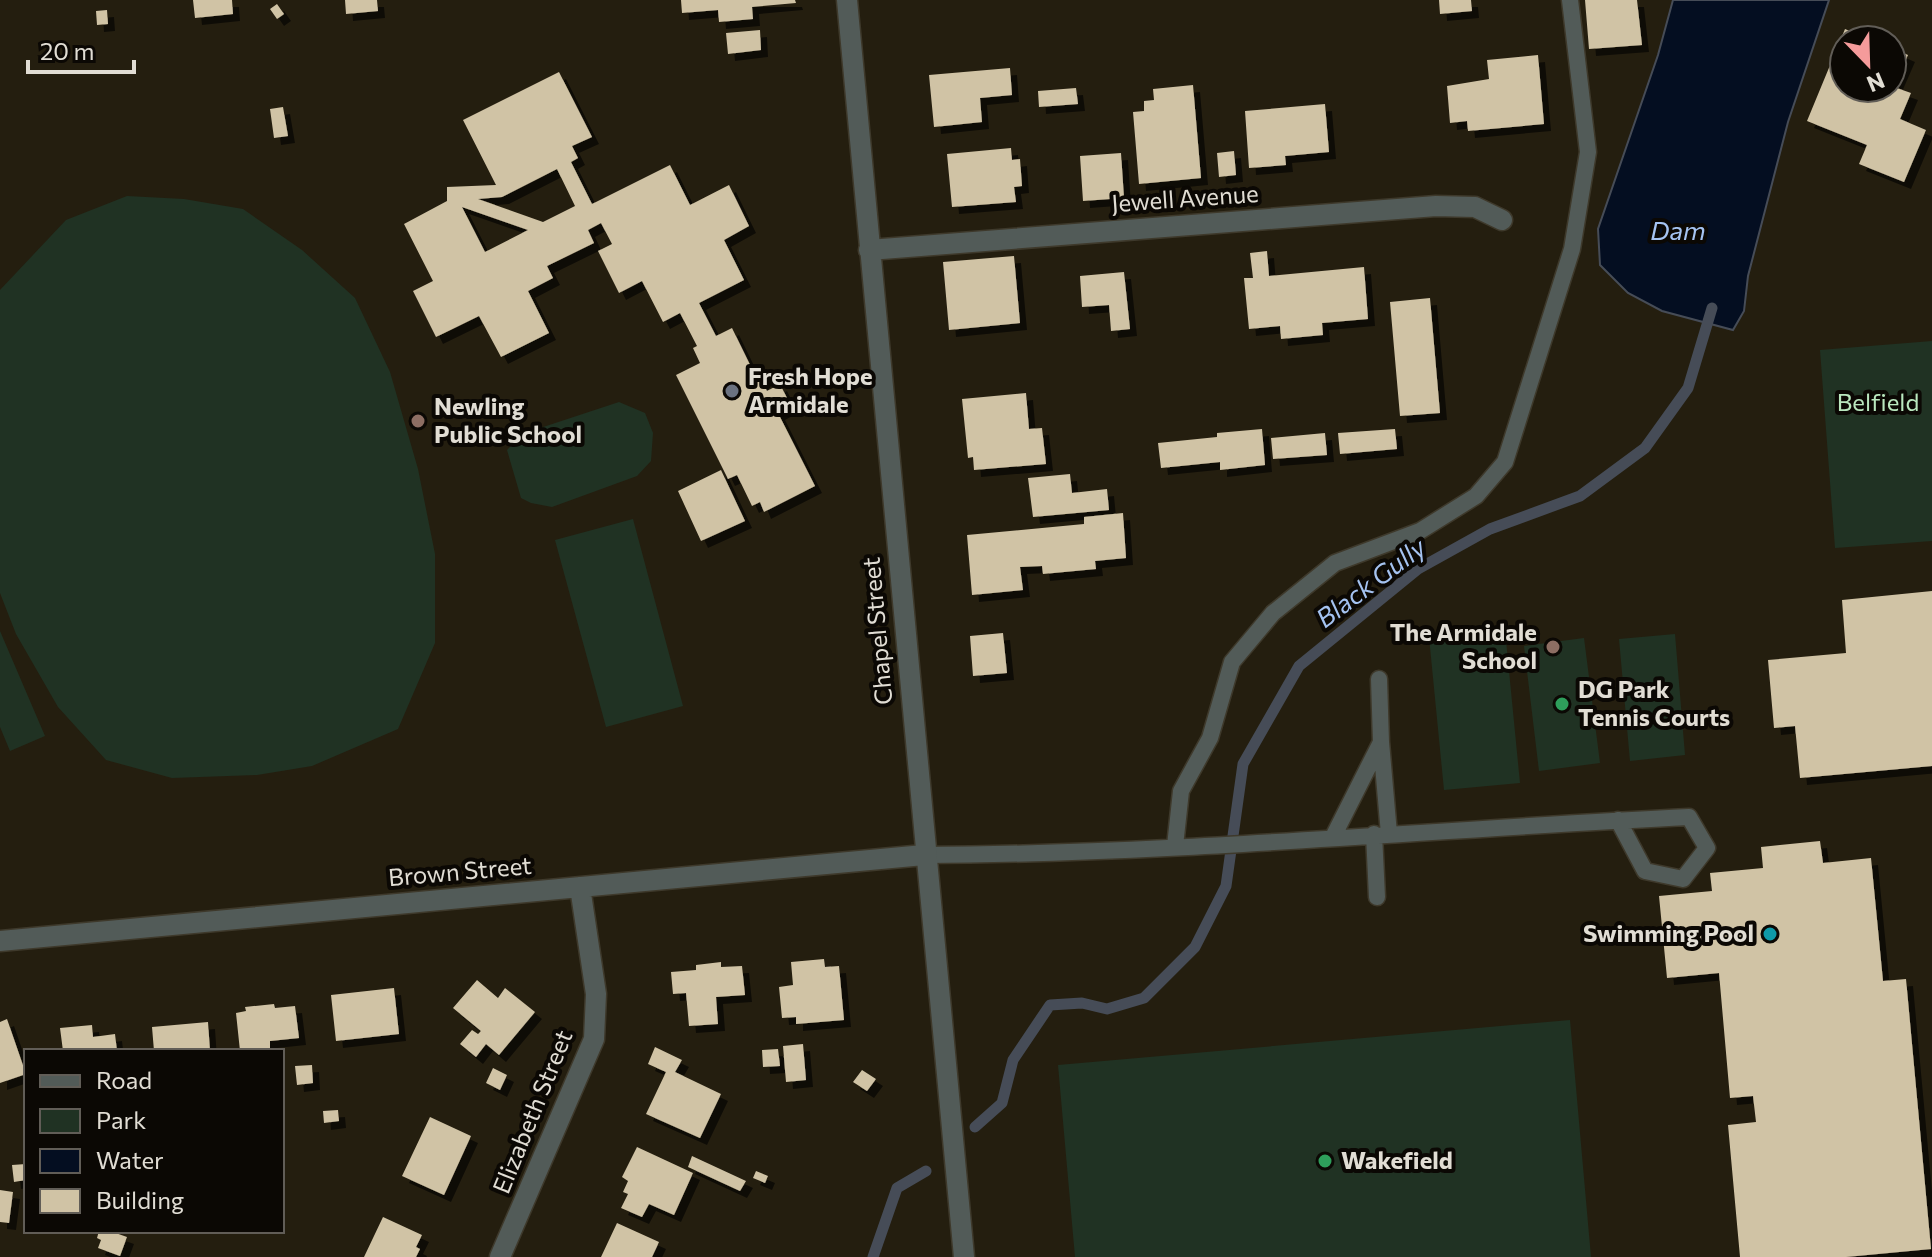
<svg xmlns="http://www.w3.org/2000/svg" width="1932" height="1257" font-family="Commissioner,sans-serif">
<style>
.green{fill:#203223}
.water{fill:#040e21;stroke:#464c57;stroke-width:2}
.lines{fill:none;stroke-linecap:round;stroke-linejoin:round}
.stream{stroke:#464c57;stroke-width:11}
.building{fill:#d0c3a5;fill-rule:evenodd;filter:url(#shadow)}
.service-casing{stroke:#3e392b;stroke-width:19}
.minor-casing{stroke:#3e392b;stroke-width:23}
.service{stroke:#525b58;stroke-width:16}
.minor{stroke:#525b58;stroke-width:20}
.worship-dot{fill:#6b7280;stroke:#0b0804;stroke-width:3}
.education-dot{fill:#8d6e63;stroke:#0b0804;stroke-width:3}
.leisure-dot{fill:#2e9e5b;stroke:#0b0804;stroke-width:3}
.culture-dot{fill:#0f9aa8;stroke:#0b0804;stroke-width:3}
.labels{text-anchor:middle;stroke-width:8;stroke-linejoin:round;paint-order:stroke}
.street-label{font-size:24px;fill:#e1ddd4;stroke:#0b0804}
.poi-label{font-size:24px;font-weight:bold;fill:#e1ddd4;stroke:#0b0804;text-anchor:start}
.park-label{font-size:24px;fill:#b9e7be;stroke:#0b0804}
.water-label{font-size:26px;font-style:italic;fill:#a5c3f1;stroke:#0b0804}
</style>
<defs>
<filter id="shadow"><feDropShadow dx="7" dy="7" stdDeviation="0" flood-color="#0009"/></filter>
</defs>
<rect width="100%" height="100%" fill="#241e0f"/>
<path class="green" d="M127 196 184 199 243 209 302 250 355 298 390 372 418 469 435 554V643L398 729 312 766 257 775 172 778 106 760 58 707 16 634 0 593V290L66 220Z
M1932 341V541L1835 548 1820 350Z
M619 402 645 413 653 433 651 461 637 476 552 507 531 503 521 498 507 450 522 434Z
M633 519 683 706 606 727 555 540Z
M1505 630 1520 783 1444 790 1429 637Z
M0 631 45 736 10 751 0 727Z
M1675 634 1685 755 1630 761 1619 639Z
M1584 638 1600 763 1539 771 1524 646Z
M1570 1020 1591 1257H1075L1058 1065Z"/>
<path class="water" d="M1673 0H1829L1788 122 1748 276 1744 311 1733 330 1662 311 1628 293 1600 265 1598 229 1658 55Z"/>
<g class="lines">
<path class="stream" d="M975 1127 1002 1103 1013 1060 1050 1005 1082 1003 1107 1009 1144 998 1195 947 1226 886 1243 764 1299 666 1418 569 1490 529 1580 496 1645 448 1688 388 1712 308
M873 1257 897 1188 926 1171"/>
</g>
<path class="building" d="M193 0H232L233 14 195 18Z
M345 0H377L378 11 346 14Z
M681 0H795L796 3 752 7 753 19 719 22 718 10 682 13Z
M1439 0H1471L1472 11 1440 14Z
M1585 0H1637L1642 45 1589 49Z
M277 4 284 14 277 19 270 9Z
M107 10 108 24 97 25 96 11Z
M1845 29 1871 40H1844V88H1892V48L1908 55 1894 87 1911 93 1900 119 1926 130 1904 182 1859 164 1867 145 1807 121Z
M760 30 761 50 728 54 726 33Z
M1538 55 1544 124 1468 131 1467 121 1450 123 1447 86 1489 79 1487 60Z
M1010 68 1012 95 980 98 982 122 934 127 929 75Z
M559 72 592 137 572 146 578 158 571 162 592 204 670 165 690 205 729 185 749 226 724 240 744 280 699 303 716 336 732 328 754 373 757 372 767 391 780 384 791 406 778 413 815 486 764 512 760 502 752 506 737 475 728 479 676 375 700 363 693 348 697 346 680 313 663 322 642 281 619 293 598 251 612 244 601 223 588 230 594 243 547 266 553 278 528 291 549 333 501 357 479 316 436 337 413 291 433 281 404 224 447 201V187L496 185 463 120ZM557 169 575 206 543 222 478 199 502 197ZM462 207 528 230 485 252Z
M1193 85 1201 178 1139 184 1133 112 1144 111V101L1154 100 1153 89Z
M1076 88 1078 104 1039 107 1038 91Z
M1325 104 1329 152 1285 156 1286 165 1249 168 1245 111Z
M283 107 288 136 274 138 270 109Z
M1011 148 1012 160 1020 159 1022 186 1014 187 1016 202 952 207 947 154Z
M1234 151 1236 175 1219 177 1217 153Z
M1121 153 1124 198 1083 201 1080 156Z
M1267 251 1269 276 1364 267 1368 319 1322 323 1323 335 1281 339 1280 326 1249 329 1244 278H1253L1250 253Z
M1014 256 1020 323 949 330 943 262Z
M1124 272 1130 329 1111 331 1109 305 1082 307 1080 276Z
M1430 298 1440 413 1400 416 1390 302Z
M1026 393 1029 429 1042 428 1046 464 974 470 973 457 968 458 962 399Z
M1262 429 1265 465 1220 470V462L1161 468 1158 443 1217 437V433Z
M1395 429 1397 449 1340 454 1338 433Z
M1325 433 1327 455 1273 459 1271 438Z
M721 470 745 521 701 541 678 491Z
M1070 474 1072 493 1107 489 1109 510 1033 517 1028 478Z
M1123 513 1126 558 1095 561 1096 569 1043 574 1042 566 1020 567 1023 590 972 595 967 535 1084 524V517Z
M1932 591V766L1800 778 1795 726 1774 728 1768 660 1846 653 1842 600Z
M1003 633 1007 673 973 676 970 636Z
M1820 841 1823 863 1871 858 1883 981 1906 979 1931 1249 1846 1257H1740L1728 1125 1756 1122 1753 1096 1730 1098 1719 973 1667 978 1659 896 1712 891 1710 873 1763 868 1761 847Z
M824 959 825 967 839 966 844 1020 796 1024V1017L782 1018 779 987 793 985 791 962Z
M721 962V967L742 966 745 995 716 997 718 1024 689 1026 686 993 673 994 671 972 696 970V965Z
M477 980 498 998 505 988 535 1012 499 1055 486 1044 476 1057 460 1044 472 1030 478 1034 481 1031 453 1008Z
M394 988 399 1034 336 1041 331 995Z
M274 1004 275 1008 295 1006 299 1038 270 1041V1051H240L236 1013 246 1011 245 1007Z
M7 1019 26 1074 0 1083V1022Z
M208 1022 210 1051H154L152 1027Z
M92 1025 93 1037 115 1034 117 1051H63L60 1028Z
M803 1044 806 1080 786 1082 783 1046Z
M655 1047 682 1060 675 1072 721 1094 700 1138 646 1114 666 1072 648 1064Z
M778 1049 780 1066 763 1067 762 1050Z
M312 1065 313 1083 297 1085 295 1066Z
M493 1068 507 1075 500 1090 486 1083Z
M862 1070 876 1079 867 1091 853 1082Z
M338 1110 339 1121 324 1123 323 1111Z
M430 1117 471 1136 444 1195 402 1176Z
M637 1147 693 1173 674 1215 649 1204 642 1217 621 1208 628 1194 623 1192 628 1181 622 1177Z
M692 1156 746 1181 740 1191 688 1167Z
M26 1164V1180L14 1182 12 1165Z
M756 1171 768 1176 765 1183 753 1178Z
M0 1190 13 1192 9 1223 0 1222Z
M383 1217 422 1235 416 1247 420 1249 416 1257H364Z
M617 1223 659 1242 652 1257H601Z
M99 1231H110L127 1237 120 1256 98 1248 101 1240 97 1238Z"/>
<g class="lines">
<g class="service-casing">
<path id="service" d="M1379 679 1381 742 1389 834
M1374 834 1377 897
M1333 837 1381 742
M1175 846 1181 791 1210 738 1232 662 1273 613 1335 563 1420 531 1476 496 1505 462 1572 249 1588 152 1570 0
M924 855C1179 854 1434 829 1689 817L1707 848 1683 879 1645 871 1618 820"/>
</g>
<g class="minor-casing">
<path id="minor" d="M847 0 964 1257
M869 250 1436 206 1475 207 1502 220
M0 941 924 855
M500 1257 594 1039 596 994 580 887"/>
</g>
<use href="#service" class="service"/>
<use href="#minor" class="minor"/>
</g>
<circle class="worship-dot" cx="732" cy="391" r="8"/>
<g class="education-dot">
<circle cx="418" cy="421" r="8"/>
<circle cx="1553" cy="647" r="8"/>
</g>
<g class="leisure-dot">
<circle cx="1562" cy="704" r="8"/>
<circle cx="1325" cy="1161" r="8"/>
</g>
<circle class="culture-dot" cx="1770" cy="934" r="8"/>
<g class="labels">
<g class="street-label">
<text transform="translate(1185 199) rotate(-4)" y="8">Jewell Avenue</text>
<text transform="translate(878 631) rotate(-95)" y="8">Chapel Street</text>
<text transform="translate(460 872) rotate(-5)" y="8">Brown Street</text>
<text transform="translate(533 1112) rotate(-68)" y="8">Elizabeth Street</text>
</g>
<g class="poi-label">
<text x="748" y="385">Fresh Hope<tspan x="748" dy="28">Armidale</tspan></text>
<text x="434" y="415">Newling<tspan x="434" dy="28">Public School</tspan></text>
<text x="1537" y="641" text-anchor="end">The Armidale<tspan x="1537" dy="28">School</tspan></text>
<text x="1578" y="698">DG Park<tspan x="1578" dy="28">Tennis Courts</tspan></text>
<text x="1754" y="942" text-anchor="end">Swimming Pool</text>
<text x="1341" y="1169">Wakefield</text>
</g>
<g class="park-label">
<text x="1878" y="411">Belfield</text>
</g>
<g class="water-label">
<text x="1678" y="240">Dam</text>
<text transform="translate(1371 583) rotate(-37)" y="9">Black Gully</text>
</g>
</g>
<rect x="24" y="1049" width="260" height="184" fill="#0b0804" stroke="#615d57" stroke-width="2"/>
<rect x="40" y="1075" width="40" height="12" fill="#525b58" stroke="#615d57" stroke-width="2"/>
<text x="96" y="1089" font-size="24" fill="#e1ddd4">Road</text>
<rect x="40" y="1109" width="40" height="24" fill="#203223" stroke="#615d57" stroke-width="2"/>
<text x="96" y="1129" font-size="24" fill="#e1ddd4">Park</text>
<rect x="40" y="1149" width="40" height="24" fill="#040e21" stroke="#615d57" stroke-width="2"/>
<text x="96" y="1169" font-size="24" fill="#e1ddd4">Water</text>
<rect x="40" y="1189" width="40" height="24" fill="#d0c3a5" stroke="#615d57" stroke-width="2"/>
<text x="96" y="1209" font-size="24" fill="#e1ddd4">Building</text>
<g transform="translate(1868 64) rotate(157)"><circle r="38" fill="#0b0804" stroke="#615d57" stroke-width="2"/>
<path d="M0-6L14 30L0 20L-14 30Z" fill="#f59b9b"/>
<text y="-12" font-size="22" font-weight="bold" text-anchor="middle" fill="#e1ddd4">N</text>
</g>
<path d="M28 60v12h106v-12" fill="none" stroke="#e1ddd4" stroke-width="4"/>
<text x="40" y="60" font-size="24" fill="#e1ddd4" stroke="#0b0804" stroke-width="6" paint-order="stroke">20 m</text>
</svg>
